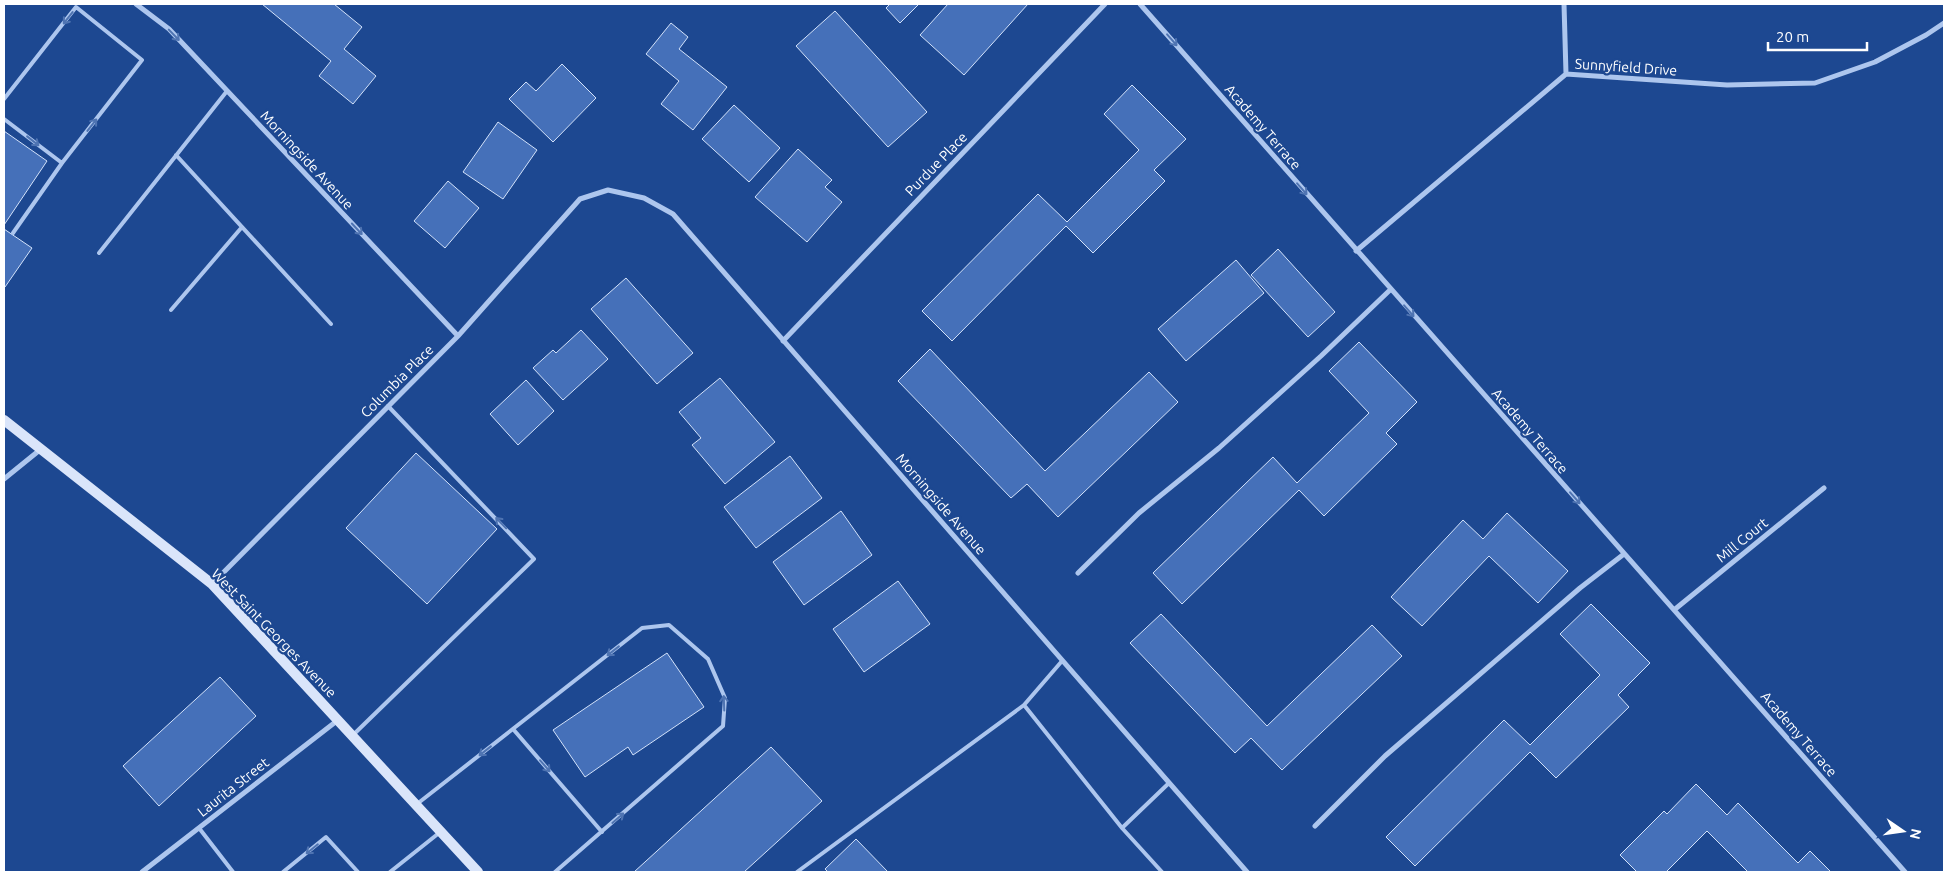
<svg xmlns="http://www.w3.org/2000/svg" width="1948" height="876" font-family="Ubuntu,sans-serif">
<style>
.building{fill:#4570b9;stroke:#d3e2fa}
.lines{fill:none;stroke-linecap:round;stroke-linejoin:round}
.service{stroke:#adc6ee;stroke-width:4}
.minor{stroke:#adc6ee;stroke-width:5}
.secondary{stroke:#dae5fa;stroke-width:10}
.oneway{stroke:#4f74b2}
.labels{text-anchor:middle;stroke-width:4.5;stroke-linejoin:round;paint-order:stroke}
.street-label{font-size:14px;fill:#fff;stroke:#1d4891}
</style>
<rect width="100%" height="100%" fill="#1d4891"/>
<path class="building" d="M262 4H334L362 27 344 49 376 76 353 104 319 76 331 61Z
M890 4H919L900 23 886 8Z
M948 4H1028L964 75 920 35Z
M835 11 927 112 888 147 796 46Z
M671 23 688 37 679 49 727 87 693 130 661 104 679 81 646 54Z
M562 64 596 98 553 142 509 99 526 82 536 91Z
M1132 85 1186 139 1154 170 1165 181 1093 253 1066 226 952 341 922 311 1038 194 1067 222 1139 150 1104 114Z
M734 105 780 148 749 182 702 139Z
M498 122 537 150 503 199 463 172Z
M4 131 47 161 4 225Z
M798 149 832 180 825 187 842 202 807 242 755 197Z
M448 181 479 208 445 248 414 221Z
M4 229 32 248 5 287 4 286Z
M1278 249 1335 312 1308 337 1251 275Z
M1236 260 1264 293 1186 361 1158 329Z
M626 278 693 353 657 384 591 309Z
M581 330 608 359 563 400 533 368 553 350 556 353Z
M1359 342 1417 402 1386 433 1397 444 1324 516 1299 490 1182 604 1153 573 1273 457 1297 483 1369 413 1329 371Z
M930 349 1045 471 1149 372 1178 402 1058 517 1027 484 1011 498 898 381Z
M720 378 775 442 725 484 692 445 701 438 679 412Z
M526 380 554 411 518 445 490 414Z
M416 453 497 529 427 604 346 528Z
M790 456 822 498 756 548 724 507Z
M841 511 872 555 804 605 773 562Z
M1507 513 1568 571 1538 603 1489 556 1422 626 1391 597 1463 520 1483 539Z
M898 581 930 624 864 672 833 629Z
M1591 604 1650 663 1618 695 1629 707 1556 778 1530 752 1415 866 1386 837 1504 720 1530 745 1600 675 1560 634Z
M1161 614 1267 726 1372 625 1402 656 1282 770 1251 738 1235 753 1130 643Z
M667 653 704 707 633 755 628 747 585 777 553 730Z
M220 677 256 716 159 806 123 766Z
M771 747 822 801 744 872H634Z
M1696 784 1727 815 1738 803 1798 863 1810 851 1831 872H1748L1707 831 1666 872H1637L1620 855 1664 811 1667 814Z
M856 839 888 872H828L825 869Z"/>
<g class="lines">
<path class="service" d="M4 99 76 7 142 60 62 163 13 233
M4 119 62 163
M176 155 331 324
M99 253 227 91
M171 310 242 227
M1024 705 1122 828
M513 729 602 832
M352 736 534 559 388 406
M417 804 642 628 669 625 708 659 725 698 723 726 555 872
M199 828 233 872
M283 872 326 837 358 872
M390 872 439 833
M797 872 1024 705 1062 661
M1162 872 1122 828 1169 783"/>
<path class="minor" d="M136 4 169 29 458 336
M1140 4 1905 872
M1564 4 1566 74
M1356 251 1566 74 1727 85 1815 83 1875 62 1926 35 1944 23
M783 341 1105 4
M4 479 41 449
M1078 573 1139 513 1219 448 1321 356 1390 290
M212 584 458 336 580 199 608 190 644 198 673 214 1247 872
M1674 610 1824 488
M1315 826 1385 756 1580 588 1624 554
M142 872 338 720"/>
<path class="secondary" d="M4 420 212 584 478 872"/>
</g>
<defs><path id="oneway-shaft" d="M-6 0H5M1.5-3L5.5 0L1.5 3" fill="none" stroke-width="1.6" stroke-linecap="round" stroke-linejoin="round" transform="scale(1.25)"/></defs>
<g class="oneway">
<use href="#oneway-shaft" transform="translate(68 18) rotate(128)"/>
<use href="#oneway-shaft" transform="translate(174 35) rotate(46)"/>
<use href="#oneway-shaft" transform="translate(1172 40) rotate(49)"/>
<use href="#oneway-shaft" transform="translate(92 125) rotate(-52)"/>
<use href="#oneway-shaft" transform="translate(33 141) rotate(38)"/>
<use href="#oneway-shaft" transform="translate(1302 189) rotate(49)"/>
<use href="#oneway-shaft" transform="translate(357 229) rotate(47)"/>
<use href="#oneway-shaft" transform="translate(1409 311) rotate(49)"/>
<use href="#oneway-shaft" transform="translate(1575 498) rotate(49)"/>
<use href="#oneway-shaft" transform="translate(501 523) rotate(-134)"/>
<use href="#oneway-shaft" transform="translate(613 651) rotate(142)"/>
<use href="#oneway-shaft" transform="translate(724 703) rotate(-92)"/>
<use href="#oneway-shaft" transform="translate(485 751) rotate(142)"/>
<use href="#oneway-shaft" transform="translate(545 766) rotate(49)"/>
<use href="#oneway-shaft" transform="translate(618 818) rotate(-41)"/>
<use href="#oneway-shaft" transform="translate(312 849) rotate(141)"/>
</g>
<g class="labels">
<g class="street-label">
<text transform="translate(1626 67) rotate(4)" y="5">Sunnyfield Drive</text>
<text transform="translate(1263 127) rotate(49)" y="5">Academy Terrace</text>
<text transform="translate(307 160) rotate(47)" y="5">Morningside Avenue</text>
<text transform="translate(936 164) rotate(-46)" y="5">Purdue Place</text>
<text transform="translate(397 381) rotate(-45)" y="5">Columbia Place</text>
<text transform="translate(1530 431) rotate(49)" y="5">Academy Terrace</text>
<text transform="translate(941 504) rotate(49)" y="5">Morningside Avenue</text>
<text transform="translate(1742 540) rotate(-39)" y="5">Mill Court</text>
<text transform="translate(274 633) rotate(46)" y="5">West Saint Georges Avenue</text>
<text transform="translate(1799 734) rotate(49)" y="5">Academy Terrace</text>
<text transform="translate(233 787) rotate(-38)" y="5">Laurita Street</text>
</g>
</g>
<rect width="1948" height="876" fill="none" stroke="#ffffff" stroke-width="10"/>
<g transform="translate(1903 831) rotate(103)" stroke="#1d4891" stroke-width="4" paint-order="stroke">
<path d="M0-4L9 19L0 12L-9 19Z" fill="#ffffff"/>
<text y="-8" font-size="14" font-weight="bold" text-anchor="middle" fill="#ffffff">N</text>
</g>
<path d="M1768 42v8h99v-8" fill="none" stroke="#ffffff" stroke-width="2.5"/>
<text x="1776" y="42" font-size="15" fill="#ffffff" stroke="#1d4891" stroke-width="4" paint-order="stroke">20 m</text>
</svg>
